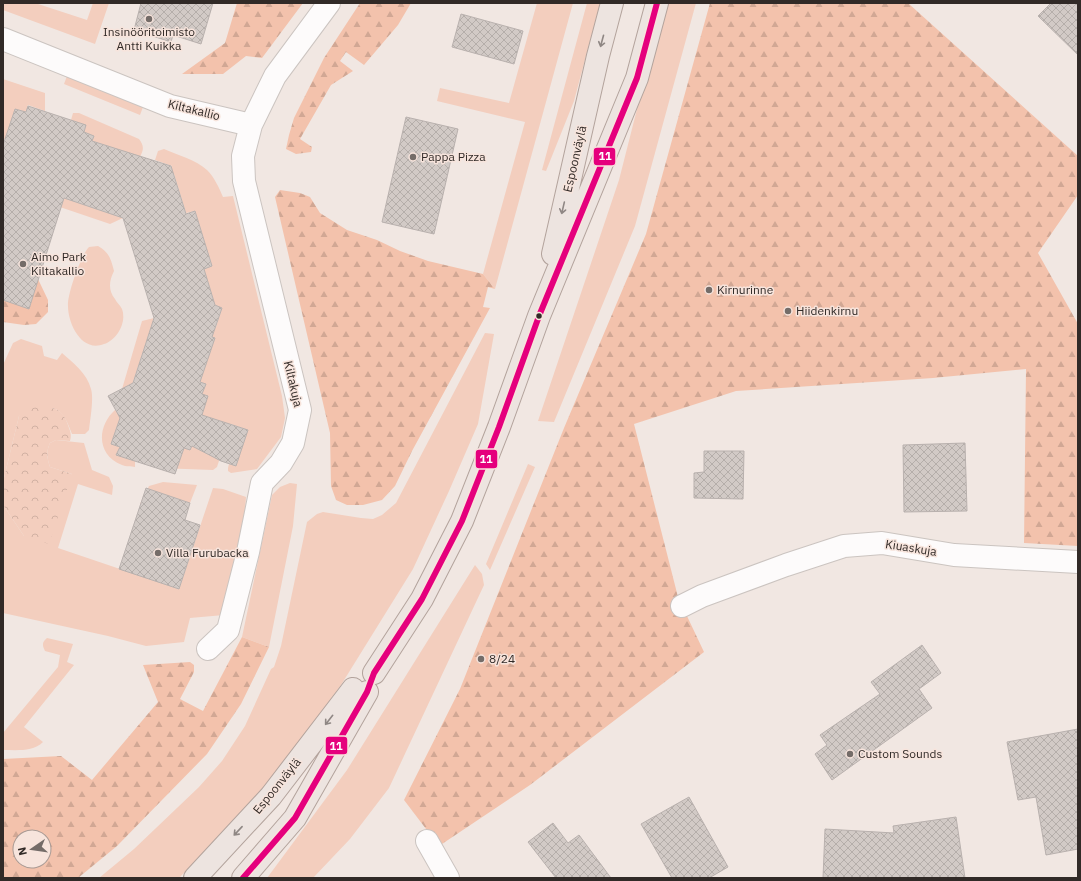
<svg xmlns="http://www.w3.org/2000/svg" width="1081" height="881" font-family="'IBM Plex Sans',sans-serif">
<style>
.grass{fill:#f3cebe}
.forest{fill:url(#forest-firs);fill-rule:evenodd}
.park{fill:url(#park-crowns)}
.building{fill:url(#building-cross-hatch);stroke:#b9b1ae}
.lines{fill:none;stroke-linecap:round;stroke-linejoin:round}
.minor-casing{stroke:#cbc4c0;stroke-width:24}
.major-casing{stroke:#b3a39c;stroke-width:24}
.minor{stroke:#fdfbfb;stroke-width:22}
.major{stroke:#ede4e0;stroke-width:22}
.bus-1-casing{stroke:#f7e4dc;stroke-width:9}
.bus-1{stroke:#e5007d;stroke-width:6}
.oneway{stroke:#8f8784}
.poi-dot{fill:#746c68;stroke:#f7e4dc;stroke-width:1.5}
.bus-dot{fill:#312a27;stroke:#f7e4dc;stroke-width:1.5}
.labels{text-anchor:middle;stroke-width:3;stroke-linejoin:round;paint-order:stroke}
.poi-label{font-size:12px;fill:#312a27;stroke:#f7e4dc;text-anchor:start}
.street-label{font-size:12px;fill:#312a27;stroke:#f7e4dc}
.line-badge{stroke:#f7e4dc;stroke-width:1.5}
.badge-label{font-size:11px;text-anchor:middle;font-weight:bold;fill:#fff}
</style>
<defs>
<pattern id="forest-firs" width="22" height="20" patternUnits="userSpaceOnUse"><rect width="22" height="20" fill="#f3c2ac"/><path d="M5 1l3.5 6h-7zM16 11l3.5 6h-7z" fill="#d1a794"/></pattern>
<pattern id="park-crowns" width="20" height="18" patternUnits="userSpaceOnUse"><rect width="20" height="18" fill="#f3cebe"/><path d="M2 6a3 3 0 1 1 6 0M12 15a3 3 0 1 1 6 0" fill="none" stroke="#d1b1a3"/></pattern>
<pattern id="building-cross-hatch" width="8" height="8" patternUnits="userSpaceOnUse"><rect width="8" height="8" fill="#d2cac6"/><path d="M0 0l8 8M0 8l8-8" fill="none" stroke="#b5aeaa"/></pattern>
</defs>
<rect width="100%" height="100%" fill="#f1e7e2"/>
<path class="grass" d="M3 3H35L87 20 93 3H109L95 44 3 10Z
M537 3H573L495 289 483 274 525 122 437 101 440 88 509 103Z
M587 3H600L574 101 546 171 542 170Z
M664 3H696L635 226 554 422 538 421 619 180Z
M67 76 143 107 140 115 64 84Z
M3 79 45 93V111L28 105 26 112 15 109 5 139H3V99L4 95 3 94Z
M73 113H79L139 139C144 146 144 149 140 157L106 152 108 146 92 141 94 136 84 132 86 125 71 120Z
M164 149C178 155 196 160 207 170 215 178 219 188 223 197L233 196 282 396 285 418 281 437 257 469 231 473 228 471V468L229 464 236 466 248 430 231 424 217 467 213 470 158 468 148 445 181 456 184 448 190 450 196 432 202 394 206 384 200 382 215 338 206 335 216 327 222 308 215 305 204 269 212 266 195 211 186 213 174 174 170 173 172 166 155 160 158 151Z
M49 193 123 218 110 224 54 205Z
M98 246C109 252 111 259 114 271 109 281 108 290 115 299 117 303 120 305 122 309 127 322 117 340 104 344 82 353 68 324 68 306 67 295 81 255 89 247Z
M154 318 130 391 122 389 142 321Z
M485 333 494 334 478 424 449 491 413 569 341 685 261 793 179 878H99L134 849 199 787 222 761 245 726 271 669 274 667 281 646 307 522 317 514 323 512 361 518 373 519 382 515 396 503Z
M21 339 42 346 44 356 57 360 62 353C73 363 87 373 91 389 94 398 90 420 89 430L85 434H72C59 398 50 407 19 416L3 482V365L13 343Z
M115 410 122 412 111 444 120 447 117 455 135 461V467C131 466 126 467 122 465 96 455 97 426 115 410Z
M56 440 84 443 92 470 109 477 113 486 112 495 78 484 58 548 179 589 213 488 223 489 246 497 243 539 224 615 190 618 184 642 146 646 108 636 3 613V505L24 536 72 474 50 467C47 458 46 452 50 443Z
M528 464 535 467 490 570 486 564Z
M163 482 197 485 190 503 163 494 157 510 140 504 149 486Z
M290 483 297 484 293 526 269 647 242 637 272 495 280 487Z
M475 565 482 574 484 585 389 788 350 839 313 878H267L347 770Z
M47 638 73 644 67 662 74 665 24 727 43 742C33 752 17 750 3 750V733L58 667 60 655 45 651C42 645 42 642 47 638Z"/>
<path class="forest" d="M237 3H303L262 58 246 56 223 74H182L225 43Z
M360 3H411L398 25 364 65 346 52 340 61 353 71 331 85 300 139 312 147 311 152 296 154 286 149 289 135 294 118 324 58Z
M710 3H908L1078 156V195L1038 253 1078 324V546L1024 543 1026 369 933 378 736 391 634 424 678 597 704 652 530 785 439 846 404 800 460 689 564 428 646 234Z
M280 190 300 193 310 197 320 213 347 230 377 240 400 251 428 261 483 274 495 289 488 287 483 307 490 308 412 451 395 486 382 500 363 505H347L336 500 331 486 330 433 275 197Z
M38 279 48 300V312L36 324 24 325 3 322V300L29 308Z
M242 637 269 647 241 704 207 754 117 846 78 878H3V759L61 756 92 780 158 702 143 665 190 662 194 665V672L180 699 203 711ZM20 837H44V861H20Z"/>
<path class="park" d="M36 407C53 407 62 407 68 425 70 431 72 434 70 441L56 440 50 443C46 452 47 458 50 467L72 474 49 544 24 536 3 505V482L19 416 24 411Z"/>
<path class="building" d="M141 3H213L201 44 173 35 171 42 134 30Z
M1051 3H1078V55L1038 16Z
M461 14 523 31 514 64 452 47Z
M28 106 86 125 84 132 94 136 92 141 171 166 186 214 195 211 212 266 204 269 215 305 222 308 212 337 215 338 200 382 206 384 202 394 208 396 202 415 248 430 236 466 221 461 192 446 190 450 184 448 175 474 116 455 120 447 111 444 120 418 108 396 133 383 154 318 123 218 64 198 29 309 3 300V145L15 109 26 112Z
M406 117 458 129 434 234 382 222Z
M965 443 967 511 904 512 903 445Z
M704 451H744L743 499 694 498V473L704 472Z
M146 488 190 503 185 520 200 525 179 589 119 569Z
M922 645 941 673 919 689 932 708 832 780 815 754 827 745 820 735 880 694 871 682Z
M1078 729V849L1046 855 1036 797 1018 800 1007 742Z
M689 797 728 867 709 878H672L641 824Z
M956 817 965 878H823L825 829 894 833 893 826Z
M553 823 568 843 579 835 611 878H556L528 842Z"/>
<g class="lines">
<g class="minor-casing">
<path id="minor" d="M3 39 170 106 251 125
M682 606 702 596 786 565 844 546 882 543 954 555 1078 562
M208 649 228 630 248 552 262 483 281 463 293 443 300 410 244 181 243 156 251 125 275 76 329 3
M427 841 448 878"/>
</g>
<g class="major-casing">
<path id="major" d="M553 254 598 56 612 3
M374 673 422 599 462 521 499 427 539 316 637 78 657 3
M195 878 271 796 353 689
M243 878 295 818 367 692"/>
</g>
<use href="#minor" class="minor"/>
<use href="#major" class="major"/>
<g class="bus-1-casing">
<path id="bus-1" d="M243 878 295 818 367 692 374 673 422 599 462 521 499 427 539 316 637 78 657 3"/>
</g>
<use href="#bus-1" class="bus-1"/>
</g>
<defs><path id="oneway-shaft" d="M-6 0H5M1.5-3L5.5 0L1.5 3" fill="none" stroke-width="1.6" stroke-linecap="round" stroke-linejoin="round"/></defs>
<g class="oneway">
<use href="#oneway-shaft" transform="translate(602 41) rotate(105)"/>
<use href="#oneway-shaft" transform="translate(563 208) rotate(103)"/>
<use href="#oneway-shaft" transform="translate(329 720) rotate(128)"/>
<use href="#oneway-shaft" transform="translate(238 831) rotate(133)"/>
</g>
<g class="poi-dot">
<circle cx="149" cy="19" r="4"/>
<circle cx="413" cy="157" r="4"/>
<circle cx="23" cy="264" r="4"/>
<circle cx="709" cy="290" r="4"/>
<circle cx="788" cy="311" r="4"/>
<circle cx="158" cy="553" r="4"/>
<circle cx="481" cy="659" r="4"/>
<circle cx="850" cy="754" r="4"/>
</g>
<circle class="bus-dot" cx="539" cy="316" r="3.5"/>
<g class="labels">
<g class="poi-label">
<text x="149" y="36" text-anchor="middle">Insinööritoimisto<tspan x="149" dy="14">Antti Kuikka</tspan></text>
<text x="421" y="161">Pappa Pizza</text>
<text x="31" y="261">Aimo Park<tspan x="31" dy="14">Kiltakallio</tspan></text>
<text x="717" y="294">Kirnurinne</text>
<text x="796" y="315">Hiidenkirnu</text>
<text x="166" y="557">Villa Furubacka</text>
<text x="489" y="663">8/24</text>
<text x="858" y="758">Custom Sounds</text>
</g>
<g class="street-label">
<text transform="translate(194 110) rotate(14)" y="4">Kiltakallio</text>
<text transform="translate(575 159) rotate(-77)" y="4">Espoonväylä</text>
<text transform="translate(293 384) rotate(77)" y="4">Kiltakuja</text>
<text transform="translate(911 548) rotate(9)" y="4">Kiuaskuja</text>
<text transform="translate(277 786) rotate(-51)" y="4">Espoonväylä</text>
</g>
</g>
<g class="line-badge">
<rect x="593" y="147" width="23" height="19" rx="4" fill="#e5007d"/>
<rect x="475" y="449" width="23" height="20" rx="4" fill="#e5007d"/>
<rect x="325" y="736" width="23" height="19" rx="4" fill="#e5007d"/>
</g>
<g class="badge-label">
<text x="605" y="160">11</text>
<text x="486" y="463">11</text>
<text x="336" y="750">11</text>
</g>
<rect width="1081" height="881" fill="none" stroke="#312a27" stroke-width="8"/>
<g transform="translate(32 849) rotate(257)"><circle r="19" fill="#f7e4dc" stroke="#a89a94"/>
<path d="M0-3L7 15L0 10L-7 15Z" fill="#746c68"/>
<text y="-6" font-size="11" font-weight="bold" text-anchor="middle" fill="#312a27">N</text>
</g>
</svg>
